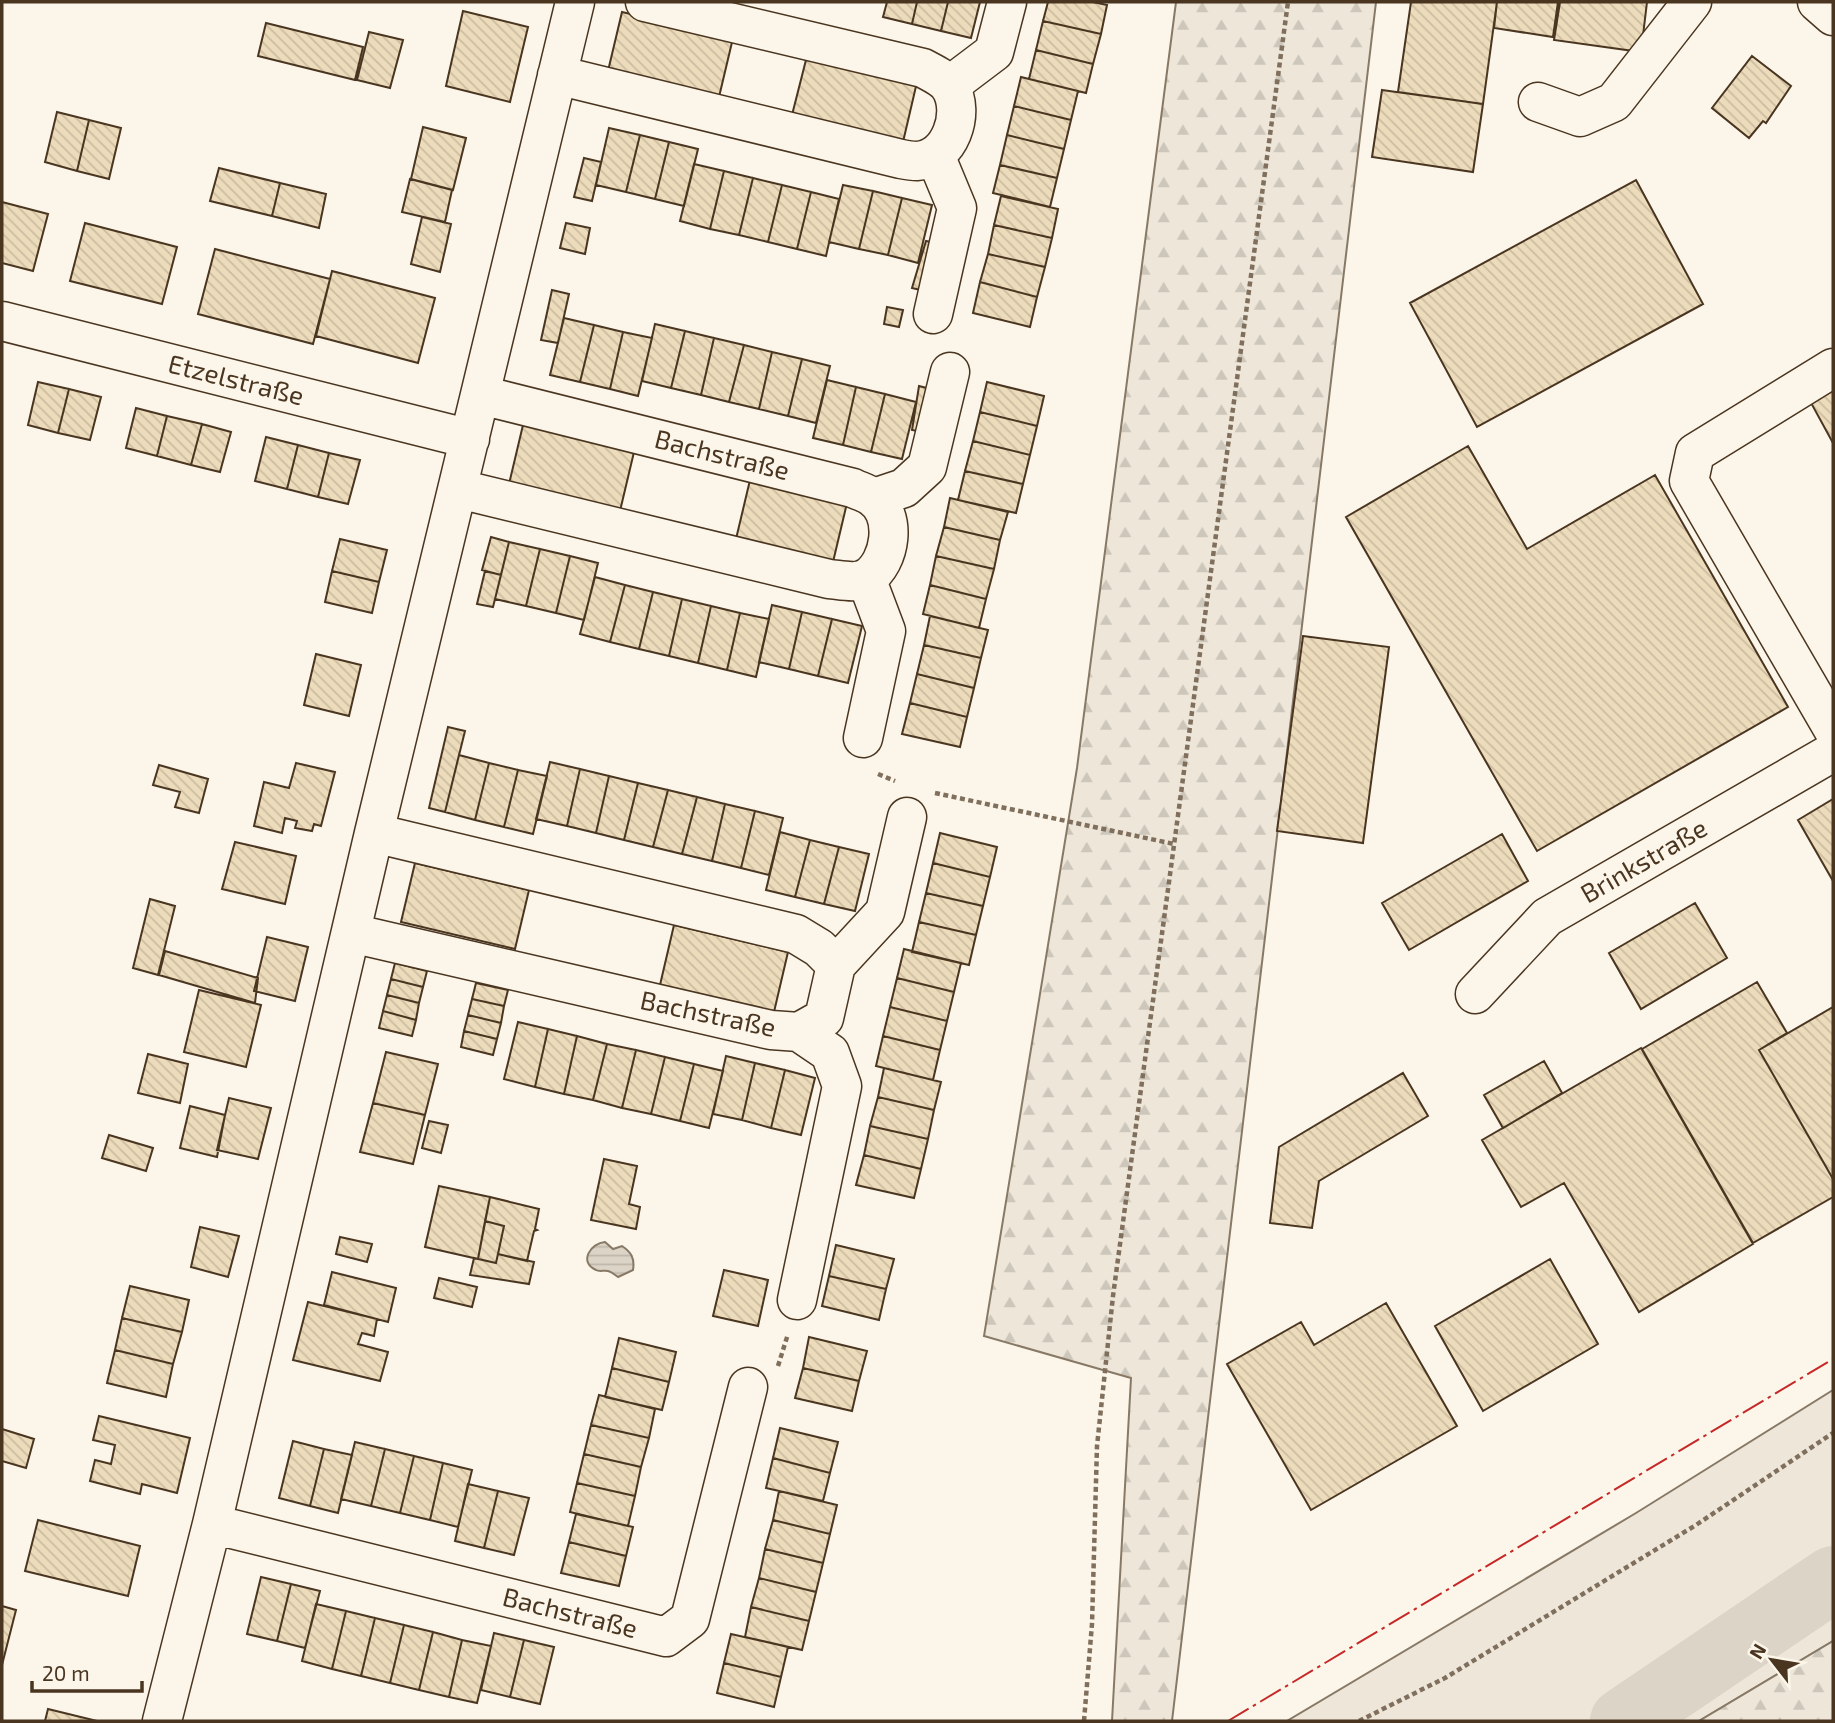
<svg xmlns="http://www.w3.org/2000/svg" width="1835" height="1723" font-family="'Exo 2',sans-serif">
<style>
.grass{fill:#ede6d9;stroke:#887966;stroke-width:2}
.forest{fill:url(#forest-firs);stroke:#887966;stroke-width:2}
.water{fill:url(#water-rules);stroke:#887966;stroke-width:2}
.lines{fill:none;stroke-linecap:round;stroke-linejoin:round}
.river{stroke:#dcd4c6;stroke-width:66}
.building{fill:url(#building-back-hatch);stroke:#4a3520;stroke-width:2}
.minor-casing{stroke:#4a3520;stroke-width:41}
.path{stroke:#7f6f5c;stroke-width:4.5;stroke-dasharray:5 3.5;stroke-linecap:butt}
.minor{stroke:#fbf6e9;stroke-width:38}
.power{stroke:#c62828;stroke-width:2;stroke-dasharray:24 5 3.5 5;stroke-linecap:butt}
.labels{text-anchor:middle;stroke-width:5;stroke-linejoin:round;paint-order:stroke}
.street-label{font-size:26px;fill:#4a3520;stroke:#fbf6e9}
</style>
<defs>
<pattern id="forest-firs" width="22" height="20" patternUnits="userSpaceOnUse" patternTransform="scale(1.75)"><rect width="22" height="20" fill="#ede6d9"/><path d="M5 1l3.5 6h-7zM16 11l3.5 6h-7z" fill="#cdc6ba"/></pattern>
<pattern id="water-rules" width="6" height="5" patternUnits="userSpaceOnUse" patternTransform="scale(1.75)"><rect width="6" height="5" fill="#dcd4c6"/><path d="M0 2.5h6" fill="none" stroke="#beb7aa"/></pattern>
<pattern id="building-back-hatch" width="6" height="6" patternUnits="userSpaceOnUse" patternTransform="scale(1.75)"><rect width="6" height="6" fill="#ecdcbc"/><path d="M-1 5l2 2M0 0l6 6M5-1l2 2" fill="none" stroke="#ccbda1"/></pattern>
</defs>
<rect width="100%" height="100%" fill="#fbf6e9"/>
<path class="grass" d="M1833 1390V1641L1699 1721H1287L1636 1513Z"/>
<path class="forest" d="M1176 2H1376L1172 1721H1112L1131 1378 984 1336 1077 768Z
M1833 1641V1721H1699Z"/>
<path class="water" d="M605 1242 613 1249 622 1246C631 1252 635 1258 633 1270L618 1277C615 1275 612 1272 608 1271 604 1270 599 1272 596 1270 578 1262 591 1243 605 1242Z"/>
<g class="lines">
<path class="river" d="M1623 1721 1833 1579"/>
</g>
<path class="building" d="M887 2H917L912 24 883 17Z
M917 2H948L941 31 912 24Z
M948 2H980L971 38 941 31Z
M1048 2H1093L1107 5 1101 34 1043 21Z
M1411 2H1497L1483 104 1398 92Z
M1497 2H1558L1553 37 1494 28Z
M1560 2H1647L1641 52 1554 40Z
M463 11 528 27 510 102 446 86Z
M622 12 733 38 719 97 608 71Z
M1043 21 1101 34 1093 64 1036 50Z
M266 23 363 47 355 80 258 56Z
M369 32 403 40 390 88 357 80Z
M1036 50 1093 64 1086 93 1029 79Z
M807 56 917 82 903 142 792 115Z
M1752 56 1791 86 1766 123 1763 121 1749 138 1712 108Z
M1021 77 1078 91 1071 120 1014 106Z
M1382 90 1483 104 1473 172 1372 157Z
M1014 106 1071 120 1064 149 1007 135Z
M57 112 89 120 77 171 45 162Z
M89 120 121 128 109 179 77 171Z
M423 127 466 138 453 190 411 179Z
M609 128 640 135 626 192 596 185Z
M640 135 669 142 655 199 626 192Z
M1007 135 1064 149 1057 178 1000 165Z
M669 142 698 149 684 206 655 199Z
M584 158 601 162 592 201 574 197Z
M694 164 724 171 710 229 680 221Z
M1000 165 1057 178 1050 207 993 193Z
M219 168 280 183 272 216 210 201Z
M724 171 753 178 739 235 710 229Z
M753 178 782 185 768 242 739 235Z
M410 179 452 190 445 222 402 212Z
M1636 180 1703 304 1477 427 1410 303Z
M280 183 326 194 319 228 272 216Z
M782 185 811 192 797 249 768 242Z
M843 185 873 191 859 249 829 242Z
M873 191 902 198 888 255 859 249Z
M811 192 839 199 826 256 797 249Z
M1001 196 1058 209 1052 238 994 225Z
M902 198 932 205 918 263 888 255Z
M2 202 48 214 33 271 2 263Z
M422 217 451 224 440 272 411 264Z
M85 223 177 247 162 304 70 281Z
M566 223 590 228 585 254 560 248Z
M994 225 1052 238 1045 267 988 254Z
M926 241 941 244 929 292 912 288Z
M215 249 330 279 313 344 198 314Z
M988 254 1045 267 1037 297 980 282Z
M332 271 435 298 418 363 316 336Z
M980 282 1037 297 1030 327 973 313Z
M552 290 569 294 558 343 541 340Z
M887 307 903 310 899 327 884 324Z
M564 318 594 325 580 382 550 375Z
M655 324 685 331 671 388 642 381Z
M594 325 623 332 610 389 580 382Z
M685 331 714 338 701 395 671 388Z
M623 332 652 338 638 396 610 389Z
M714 338 744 345 729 402 701 395Z
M744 345 772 352 759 409 729 402Z
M772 352 802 359 788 416 759 409Z
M802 359 830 366 816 423 788 416Z
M827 380 856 387 843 445 813 438Z
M38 382 69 389 58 433 28 425Z
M987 382 1044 396 1037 426 980 412Z
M919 386 938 391 928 433 912 430Z
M856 387 885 394 871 452 843 445Z
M1833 388V443L1810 401Z
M69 389 101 397 90 440 58 433Z
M885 394 916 402 902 459 871 452Z
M136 408 167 416 157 456 126 448Z
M980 412 1037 426 1030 455 973 441Z
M167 416 202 424 191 465 157 456Z
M202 424 231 432 220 472 191 465Z
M523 425 634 452 620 511 509 484Z
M266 437 298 445 287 489 255 481Z
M973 441 1030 455 1023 484 965 471Z
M298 445 329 453 318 497 287 489Z
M1468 446 1527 549 1655 475 1788 707 1537 851 1346 517Z
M329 453 360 460 348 504 318 497Z
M965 471 1023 484 1016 513 958 500Z
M750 480 847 503 833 562 736 539Z
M950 498 1008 512 1000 540 944 527Z
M944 527 1000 540 994 569 936 556Z
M491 537 509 542 501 575 482 570Z
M340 539 387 550 379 582 332 571Z
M509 542 540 549 526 606 495 599Z
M540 549 570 556 556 613 526 606Z
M570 556 598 563 584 620 556 613Z
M936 556 994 569 986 599 930 585Z
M332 571 379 582 372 613 325 602Z
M485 571 501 575 493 607 477 604Z
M595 577 625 585 610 642 580 634Z
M625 585 653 592 639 649 610 642Z
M930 585 986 599 979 628 923 614Z
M653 592 682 599 669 656 639 649Z
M682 599 711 606 698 663 669 656Z
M772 605 802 612 789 669 759 662Z
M711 606 740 613 727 670 698 663Z
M802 612 832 619 818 676 789 669Z
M740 613 769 619 756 677 727 670Z
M930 616 988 630 981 658 924 645Z
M832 619 862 626 848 683 818 676Z
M1303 636 1389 647 1363 843 1277 831Z
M924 645 981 658 974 688 917 674Z
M316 654 361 665 349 716 304 705Z
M917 674 974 688 967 717 910 703Z
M910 703 967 717 960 747 902 734Z
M448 727 465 731 445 812 429 808Z
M459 755 489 763 475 820 445 812Z
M550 762 580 769 567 826 536 819Z
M296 763 335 772 321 826 314 824 312 831 295 828 297 821 285 818 282 833 254 826 264 782 289 788Z
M489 763 518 770 504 827 475 820Z
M159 765 208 779 199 813 175 807 180 792 153 785Z
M580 769 609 776 596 833 567 826Z
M518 770 547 776 533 834 504 827Z
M609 776 638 783 624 840 596 833Z
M638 783 668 790 653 847 624 840Z
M668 790 697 797 682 854 653 847Z
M697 797 725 804 712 861 682 854Z
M1833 799V881L1798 820Z
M725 804 755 811 741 868 712 861Z
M755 811 783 818 769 875 741 868Z
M780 832 810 840 795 897 766 890Z
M940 833 997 847 990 877 933 863Z
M1502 834 1528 881 1409 950 1382 903Z
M810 840 839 847 824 904 795 897Z
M235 842 296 856 285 904 222 889Z
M839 847 869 854 855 911 824 904Z
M415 863 529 890 515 949 401 922Z
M933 863 990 877 983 906 926 893Z
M926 893 983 906 976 935 919 922Z
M150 899 175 906 158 975 133 968Z
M1695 903 1727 958 1641 1009 1609 953Z
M919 922 976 935 969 965 912 952Z
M674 925 788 952 774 1012 660 985Z
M267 937 308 947 295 1001 254 991Z
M904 949 961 963 954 992 897 978Z
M165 951 258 978 255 1003 159 975Z
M395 963 427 971 423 987 391 979Z
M897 978 954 992 947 1021 890 1007Z
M391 979 423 987 419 1003 387 995Z
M1757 982 1787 1033 1759 1050 1833 1179V1197L1753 1243 1642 1049Z
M476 983 508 990 504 1006 472 999Z
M199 990 261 1005 246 1067 184 1052Z
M387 995 419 1003 416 1020 383 1011Z
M472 999 504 1006 501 1023 468 1015Z
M890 1007 947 1021 940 1050 883 1036Z
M1833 1007V1179L1759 1050Z
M383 1011 416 1020 412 1036 379 1028Z
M468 1015 501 1023 497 1039 464 1031Z
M518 1022 548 1029 535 1087 504 1079Z
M548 1029 577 1036 564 1094 535 1087Z
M464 1031 497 1039 493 1055 461 1047Z
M577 1036 607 1044 593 1100 564 1094Z
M883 1036 940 1050 933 1080 876 1066Z
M607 1044 636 1050 622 1108 593 1100Z
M1641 1048 1753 1244 1639 1312 1564 1183 1521 1207 1482 1140Z
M636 1050 665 1057 651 1114 622 1108Z
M386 1052 438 1064 425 1115 373 1103Z
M148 1054 188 1064 180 1103 138 1093Z
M726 1056 755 1063 742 1120 713 1114Z
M665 1057 694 1064 680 1121 651 1114Z
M1544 1061 1562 1093 1503 1128 1484 1095Z
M755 1063 785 1070 771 1128 742 1120Z
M694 1064 723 1071 709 1128 680 1121Z
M884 1068 941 1082 934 1110 878 1097Z
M785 1070 815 1078 801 1135 771 1128Z
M1403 1073 1428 1116 1319 1181 1312 1228 1270 1223 1279 1147Z
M878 1097 934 1110 928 1139 870 1126Z
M229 1098 271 1108 258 1159 217 1150Z
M373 1103 425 1115 413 1164 360 1152Z
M190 1106 225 1115 217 1157 180 1148Z
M429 1121 448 1125 441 1153 422 1148Z
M870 1126 928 1139 921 1169 864 1155Z
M109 1135 153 1148 146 1171 102 1158Z
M864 1155 921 1169 914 1198 856 1185Z
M604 1159 637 1166 629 1204 640 1207 636 1229 591 1220Z
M439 1186 490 1197 478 1259 425 1247Z
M490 1197 539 1209 535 1229 537 1230 534 1231 527 1261 498 1254 504 1226 485 1221Z
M485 1221 504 1226 496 1263 478 1259Z
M200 1227 239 1236 228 1277 191 1267Z
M340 1237 372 1244 367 1262 336 1254Z
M836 1245 894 1259 886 1289 829 1276Z
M498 1254 534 1262 529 1284 470 1275 474 1258 496 1263Z
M1550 1259 1598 1344 1483 1411 1435 1326Z
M724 1270 768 1280 758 1326 713 1316Z
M332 1272 396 1288 388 1322 324 1305Z
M829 1276 886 1289 879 1320 822 1306Z
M439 1278 477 1287 472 1307 434 1298Z
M130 1286 189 1300 182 1332 122 1318Z
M308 1302 377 1319 374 1336 362 1333 358 1344 388 1352 380 1381 293 1360Z
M1386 1303 1457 1426 1311 1510 1227 1364 1301 1322 1314 1345Z
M122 1318 182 1332 173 1364 115 1350Z
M809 1337 867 1351 859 1381 803 1368Z
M619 1338 676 1352 669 1382 612 1368Z
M115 1350 173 1364 166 1397 107 1383Z
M612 1368 669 1382 662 1410 605 1397Z
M803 1368 859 1381 852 1411 795 1398Z
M599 1395 655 1409 649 1438 591 1425Z
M99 1416 190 1438 177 1493 142 1484 140 1494 90 1481 95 1460 111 1464 115 1445 93 1440Z
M591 1425 649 1438 641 1467 584 1454Z
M780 1428 838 1442 830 1473 773 1458Z
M2 1429 34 1439 26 1468 2 1461Z
M293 1441 324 1449 310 1506 279 1498Z
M355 1442 385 1449 371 1506 341 1499Z
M324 1449 352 1455 338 1513 310 1506Z
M385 1449 414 1456 400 1513 371 1506Z
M584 1454 641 1467 635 1496 577 1483Z
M414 1456 443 1463 430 1520 400 1513Z
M773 1458 830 1473 823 1501 766 1488Z
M443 1463 472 1470 458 1527 430 1520Z
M577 1483 635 1496 628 1526 570 1512Z
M468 1484 498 1491 484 1548 455 1541Z
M498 1491 529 1498 514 1555 484 1548Z
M779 1491 837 1505 830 1534 773 1520Z
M576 1514 633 1527 626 1556 569 1542Z
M38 1520 140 1546 128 1596 25 1571Z
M773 1520 830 1534 823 1563 765 1549Z
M569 1542 626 1556 619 1586 561 1573Z
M765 1549 823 1563 816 1592 759 1578Z
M261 1577 291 1584 277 1641 247 1634Z
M759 1578 816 1592 809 1621 751 1607Z
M291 1584 320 1591 305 1648 277 1641Z
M316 1604 346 1611 332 1669 302 1661Z
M2 1606 16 1610 2 1665Z
M751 1607 809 1621 802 1650 745 1637Z
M346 1611 375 1618 361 1676 332 1669Z
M375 1618 404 1625 390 1683 361 1676Z
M404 1625 433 1632 419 1690 390 1683Z
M433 1632 462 1640 449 1697 419 1690Z
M494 1633 524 1640 510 1697 481 1690Z
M731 1634 788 1647 781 1677 724 1663Z
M462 1640 491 1646 477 1703 449 1697Z
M524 1640 554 1647 540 1704 510 1697Z
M724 1663 781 1677 774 1707 717 1693Z
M48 1709 97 1721H45Z"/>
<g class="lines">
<g class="minor-casing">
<path id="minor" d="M1817 2 1833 16
M557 75 901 159C906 160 912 161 917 161 950 159 966 113 950 87 944 78 932 73 923 68L645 2
M949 86 994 52 1007 2
M1538 102 1580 117 1614 102 1692 2
M933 314 957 208 935 155
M2 321 470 439
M1833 368 1695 453 1689 481 1833 729
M459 489 829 579C841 580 856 584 867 578 891 562 898 515 872 497 867 493 859 491 853 488L481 395
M874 498 904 488 927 467 950 372
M863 738 886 631 866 578
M351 933 771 1030 799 1032 824 1018 836 965 819 948 796 934 374 833
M836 965 885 912 907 817
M1475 994 1547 917 1833 752
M797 1300 842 1086 830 1053 799 1032
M212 1524 666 1637 690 1619 748 1387
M162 1721 212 1524 374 833 575 2"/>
</g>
<path class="path" d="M878 774 895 781
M935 793 1174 844
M778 1366 788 1334
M1084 1721 1092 1624 1097 1446 1113 1296 1288 2
M1359 1721 1445 1678 1696 1525 1833 1433"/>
<use href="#minor" class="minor"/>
<path class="power" d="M1228 1721 1833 1359"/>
</g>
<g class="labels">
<g class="street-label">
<text transform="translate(236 380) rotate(14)" y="9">Etzelstraße</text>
<text transform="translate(722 455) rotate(14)" y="9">Bachstraße</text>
<text transform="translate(1644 861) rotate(-30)" y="9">Brinkstraße</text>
<text transform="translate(708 1014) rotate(12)" y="9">Bachstraße</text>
<text transform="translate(570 1613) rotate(14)" y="9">Bachstraße</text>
</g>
</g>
<rect width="1835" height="1723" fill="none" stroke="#4a3520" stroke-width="7"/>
<g transform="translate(1772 1660) rotate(301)" stroke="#fbf6e9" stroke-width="5" paint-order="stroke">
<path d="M0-5L12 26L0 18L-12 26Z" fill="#4a3520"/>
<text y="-10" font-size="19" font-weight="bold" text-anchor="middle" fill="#4a3520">N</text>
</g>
<path d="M32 1681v10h110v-10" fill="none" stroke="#4a3520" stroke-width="3.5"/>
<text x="42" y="1681" font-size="21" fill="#4a3520" stroke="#fbf6e9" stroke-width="5" paint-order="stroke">20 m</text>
</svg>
